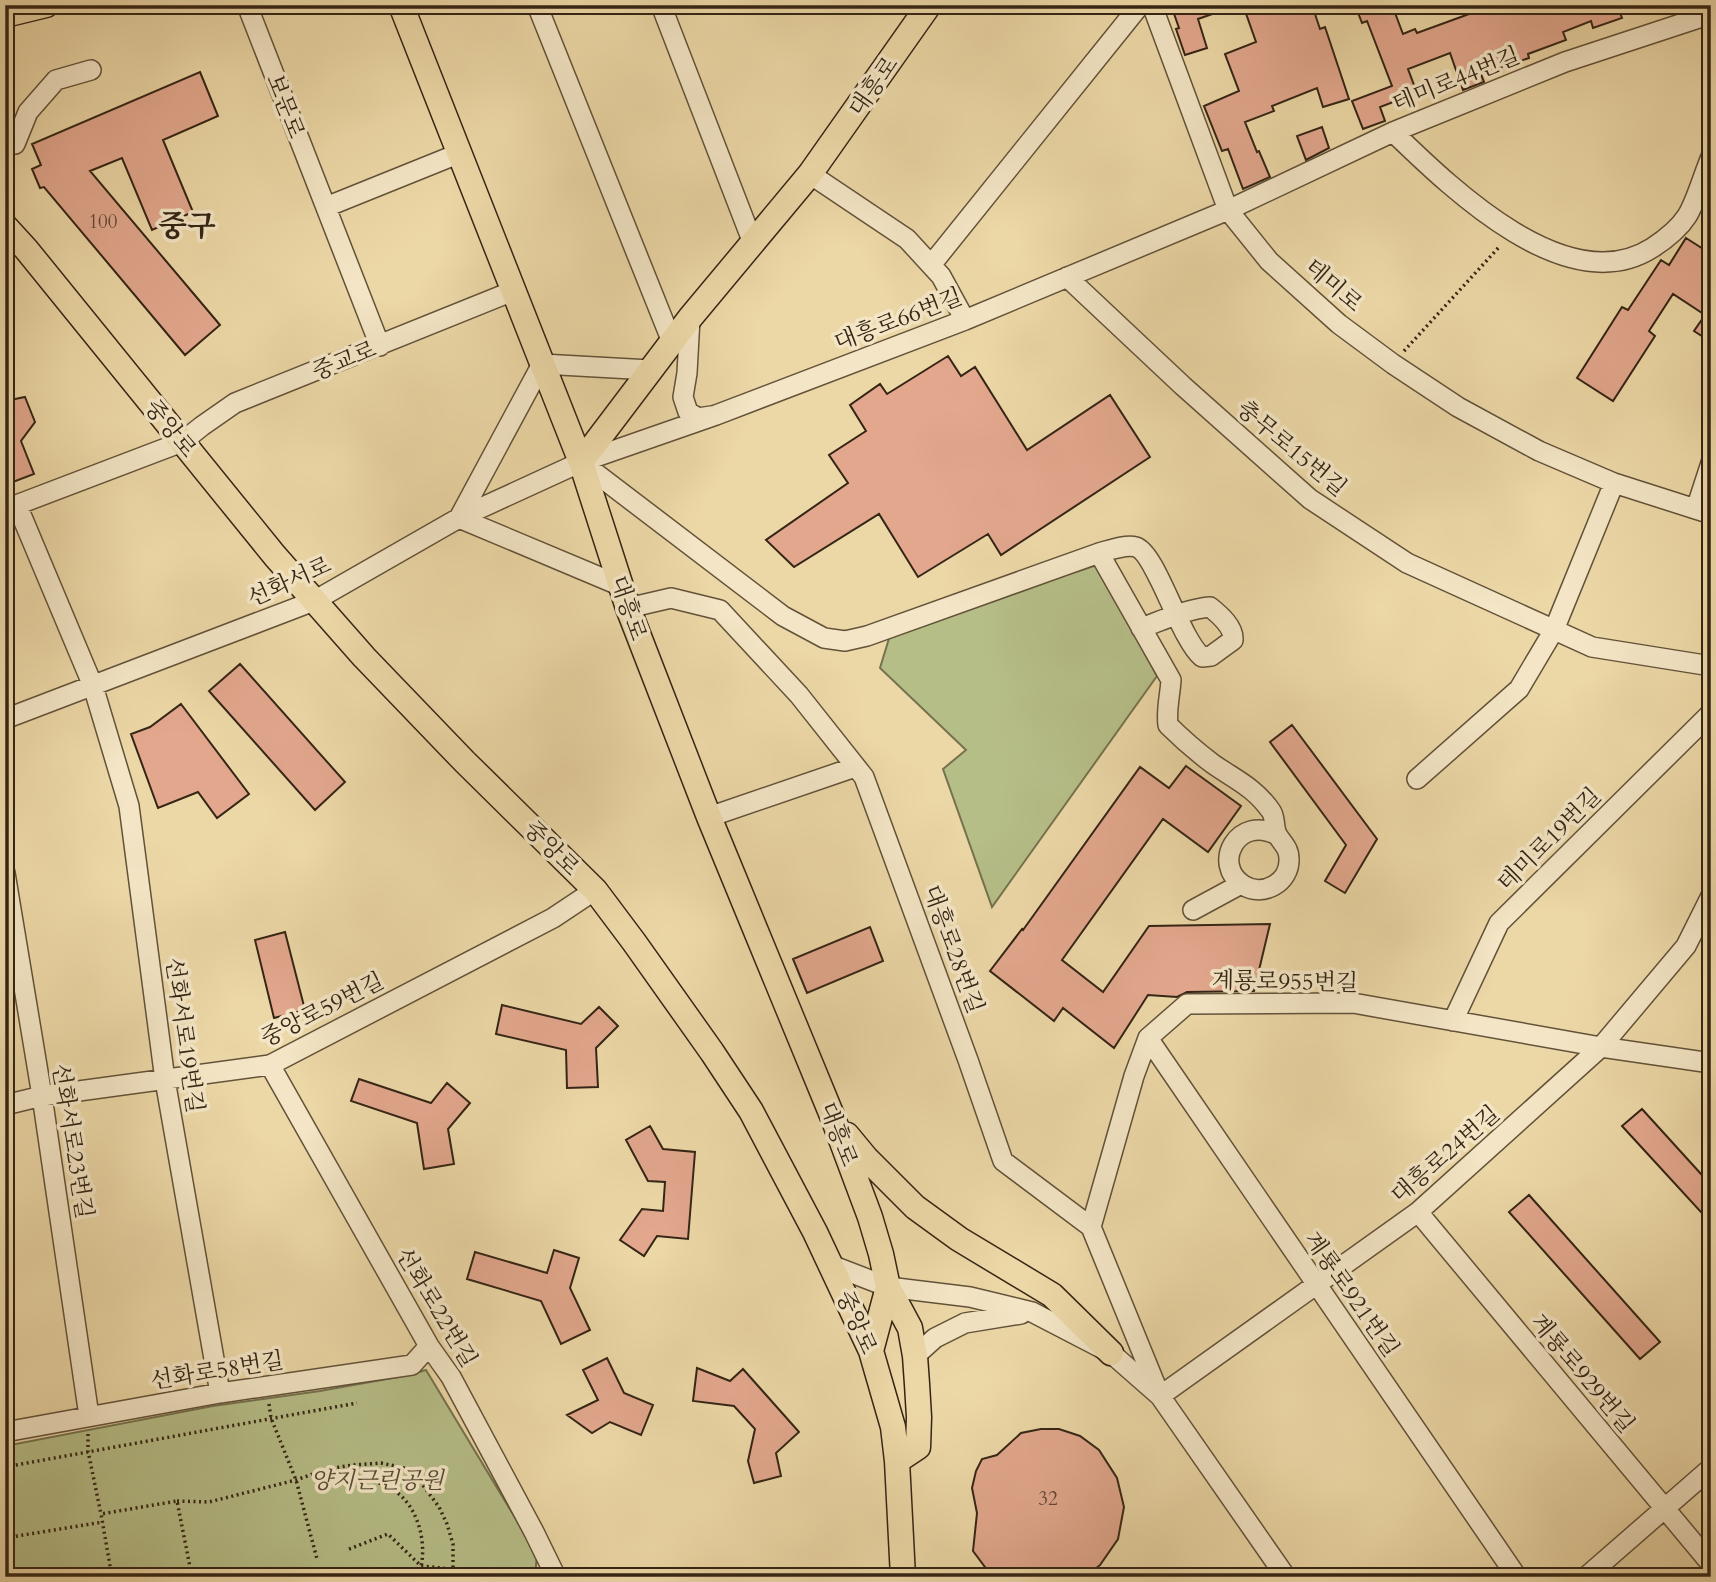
<svg xmlns="http://www.w3.org/2000/svg" width="1716" height="1582" font-family="Cardo,'Noto Serif KR',serif">
<style>
.green{fill:#b6be88;stroke:#75724e;stroke-width:2}
.building{fill:#e2a78d;stroke:#342515;stroke-width:2}
.lines{fill:none;stroke-linecap:round;stroke-linejoin:round}
.minor-casing{stroke:#625239;stroke-width:22}
.major-casing{stroke:#342515;stroke-width:27}
.path{stroke:#342515;stroke-width:3.5;stroke-dasharray:2 3.5;stroke-linecap:butt}
.minor{stroke:#f3e5c5;stroke-width:19}
.major{stroke:#ecd7a6;stroke-width:24}
.labels{text-anchor:middle;stroke-width:7;stroke-linejoin:round;paint-order:stroke}
.number-label{font-size:19px;fill:#604633}
.street-label{font-size:23px;fill:#342515;stroke:#f3e5c5}
.park-label{font-size:23px;font-style:italic;fill:#544b32;stroke:#f3e5c5}
.district-label{font-size:30px;font-weight:bold;fill:#342515;stroke:#f3e5c5}
</style>
<rect width="100%" height="100%" fill="#ecd7a6"/>
<filter id="stains"><feTurbulence type="fractalNoise" baseFrequency=".00286" numOctaves="4"/><feColorMatrix values="0 0 0 0 .2 0 0 0 0 .09 0 0 0 0 .02 0 0 0 .5 -.17"/></filter>
<radialGradient id="worn" r=".72"><stop offset=".6" stop-color="#630" stop-opacity="0"/><stop offset="1" stop-color="#630" stop-opacity=".3"/></radialGradient>
<path class="green" d="M1097 565 1157 676 992 907 943 769 966 750 880 668 891 632Z
M426 1370 537 1554 535 1577H5V1446L213 1406 320 1391 409 1375Z"/>
<path class="building" d="M1171 5H1229L1230 8 1198 19 1207 48 1185 55 1176 29 1179 28Z
M1243 5H1312L1320 29 1325 27 1349 99 1323 107 1317 88 1272 106 1274 111 1245 122 1257 152 1259 151 1270 177 1243 189 1228 149 1222 151 1204 106 1239 91 1225 54 1256 42Z
M1355 5H1392L1403 34 1415 29 1417 33 1480 10 1479 5H1617L1622 18 1593 28 1591 21 1563 32 1566 40 1528 54 1529 58 1481 74 1484 82 1463 90 1450 53 1408 69 1417 93 1380 107 1385 121 1363 129 1352 101 1392 86 1367 21 1362 23Z
M200 72 218 116 163 140 193 212 152 230 122 158 90 171 220 325 185 355 44 187 40 188 32 169 41 165 32 144Z
M1322 127 1329 148 1306 160 1297 136Z
M1686 238 1711 254V342L1694 331 1705 315 1673 294 1649 331 1655 336 1613 401 1577 378 1622 307 1628 310 1661 260 1669 265Z
M948 356 961 376 975 367 1027 450 1110 395 1150 457 1001 555 988 534 918 577 879 514 794 567 766 540 848 483 829 455 866 431 850 405 880 384 887 394Z
M25 397 35 422 21 441 34 474 5 485V401Z
M240 664 345 782 315 810 209 691Z
M181 704 249 794 217 818 198 792 158 808 131 734 150 727Z
M1292 725 1377 839 1345 893 1325 881 1346 845 1270 742Z
M1186 766 1241 806 1208 852 1163 819 1062 960 1103 992 1149 926 1270 924 1254 991 1187 992 1177 997 1148 995 1114 1048 1063 1008 1054 1021 990 971 1022 929 1023 930 1140 767 1169 788Z
M870 927 883 961 807 993 793 959Z
M285 932 305 1010 274 1018 255 940Z
M502 1005 581 1024 599 1007 618 1026 596 1048 598 1087 567 1088 566 1050 496 1034Z
M359 1079 431 1103 447 1083 470 1103 448 1129 454 1164 424 1169 417 1123 351 1101Z
M1642 1109 1711 1185V1223L1622 1126Z
M650 1126 663 1149 695 1152 688 1239 657 1236 644 1256 620 1240 642 1209 663 1211 665 1182 648 1181 626 1140Z
M1529 1195 1660 1342 1640 1359 1509 1212Z
M554 1250 579 1258 570 1288 590 1330 561 1344 541 1301 467 1279 475 1252 547 1273Z
M607 1358 624 1393 653 1405 641 1435 610 1422 592 1433 567 1415 598 1400 583 1370Z
M697 1368 730 1381 743 1369 799 1432 776 1453 781 1476 754 1483 748 1461 755 1429 734 1406 693 1401Z
M1041 1429H1059L1080 1436 1099 1450 1117 1478 1124 1507 1118 1539 1100 1565 1085 1577H996L988 1571 973 1551 977 1513 972 1488 976 1471 982 1459 997 1455 1021 1433Z"/>
<g class="lines">
<g class="minor-casing">
<path id="minor" d="M247 5 380 346
M537 5 672 342
M661 5 753 243
M1152 5 1228 210 1269 261 1339 324 1393 364 1458 407 1539 451 1614 483 1711 514
M1393 132C1450 187 1567 302 1652 248 1666 239 1678 230 1687 216 1696 202 1704 173 1711 157
M15 144 28 112 56 80 91 70
M810 174 907 239 941 276 965 320
M326 207 460 153
M931 265 1140 5
M1067 277 1183 386 1310 499 1407 563 1592 647 1711 666
M690 318 687 373 683 397 688 412 698 418 711 416
M581 462 783 616 824 638 845 641 867 636 1099 553C1110 550 1126 544 1136 547 1156 553 1180 639 1202 657L1211 656 1233 640C1234 627 1220 615 1210 607 1187 609 1163 620 1141 628
M17 505 93 686 129 806 165 1080 220 1393
M6 509 182 442 202 426 235 403 513 291
M1696 509 1711 463
M1099 553 1171 680C1170 696 1166 710 1168 725 1182 739 1197 752 1213 764 1236 780 1254 787 1271 811 1276 818 1273 829 1278 836 1283 844 1289 848 1289 859 1290 882 1263 898 1243 885 1211 864 1238 814 1277 835
M621 586 459 518 542 364 650 370
M628 608 671 598 720 610 799 695 864 777 968 1060 1003 1161 1091 1227 1160 1396 1418 1212 1601 1047 1686 946 1711 896
M5 719 314 601 459 518 581 462 716 415 965 320 1228 210 1393 132 1565 62 1711 14
M1417 779 1519 689 1554 630 1614 483
M709 817 855 767
M5 873 42 1096 89 1416
M1193 910 1241 884
M1453 1021 1499 923 1711 713
M1148 1038 1517 1577
M270 1065 429 1346 451 1377 534 1532 556 1577
M5 1105 42 1096 270 1065 553 918 595 890
M1418 1212 1711 1564
M1091 1227 1134 1076 1148 1038 1187 1004 1353 1003 1601 1047 1711 1063
M831 1265 888 1287 970 1297 1032 1312 1111 1353 1160 1396 1286 1577
M915 1356 935 1338 965 1323 1021 1314
M5 1432 220 1393 412 1365 429 1346
M1586 1577 1711 1468"/>
</g>
<g class="major-casing">
<path id="major" d="M401 5 581 462 628 608 709 817 833 1118 870 1217 881 1254 888 1287 871 1351
M5 15 46 5
M5 226 26 249 275 556 364 657 465 762 595 890 634 942 712 1052 751 1111 815 1232 871 1351 893 1427 897 1461 903 1577
M581 462 690 318 810 174 929 5
M847 1135 866 1158 915 1207 959 1239 1052 1295 1111 1353
M888 1287 910 1328 915 1356 917 1384 919 1417 918 1447 897 1461"/>
</g>
<path class="path" d="M1404 351 1500 246
M269 1404 271 1418 296 1480 317 1559
M88 1434V1451L101 1514
M5 1467 357 1403
M331 1470C348 1474 381 1481 395 1491 420 1508 429 1549 418 1577
M177 1501 209 1502 296 1480 327 1469 353 1465 381 1463 404 1468 419 1480 439 1507 447 1524 453 1544V1568L450 1577
M5 1538 103 1522
M349 1549 388 1534 421 1566 512 1575
M112 1577 101 1514 177 1501 192 1577"/>
<use href="#minor" class="minor"/>
<use href="#major" class="major"/>
</g>
<g class="labels">
<g class="number-label">
<text x="103" y="228">100</text>
<text x="1048" y="1505">32</text>
</g>
<g class="street-label">
<text transform="translate(1456 79) rotate(-22)" y="8">테미로44번길</text>
<text transform="translate(873 86) rotate(-55)" y="8">대흥로</text>
<text transform="translate(286 106) rotate(69)" y="8">보문로</text>
<text transform="translate(1334 285) rotate(41)" y="8">테미로</text>
<text transform="translate(898 319) rotate(-21)" y="8">대흥로66번길</text>
<text transform="translate(344 360) rotate(-22)" y="8">중교로</text>
<text transform="translate(171 428) rotate(51)" y="8">중앙로</text>
<text transform="translate(1292 448) rotate(40)" y="8">충무로15번길</text>
<text transform="translate(289 581) rotate(-24)" y="8">선화서로</text>
<text transform="translate(629 608) rotate(71)" y="8">대흥로</text>
<text transform="translate(1549 839) rotate(-45)" y="8">테미로19번길</text>
<text transform="translate(552 848) rotate(45)" y="8">중앙로</text>
<text transform="translate(954 949) rotate(70)" y="8">대흥로28번길</text>
<text transform="translate(1285 981) rotate(1)" y="8">계룡로955번길</text>
<text transform="translate(322 1009) rotate(-27)" y="8">중앙로59번길</text>
<text transform="translate(185 1035) rotate(82)" y="8">선화서로19번길</text>
<text transform="translate(839 1134) rotate(69)" y="8">대흥로</text>
<text transform="translate(73 1141) rotate(81)" y="8">선화서로23번길</text>
<text transform="translate(1445 1154) rotate(-41)" y="8">대흥로24번길</text>
<text transform="translate(1352 1294) rotate(55)" y="8">계룡로921번길</text>
<text transform="translate(437 1307) rotate(59)" y="8">선화로22번길</text>
<text transform="translate(857 1322) rotate(66)" y="8">중앙로</text>
<text transform="translate(217 1370) rotate(-9)" y="8">선화로58번길</text>
<text transform="translate(1583 1373) rotate(50)" y="8">계룡로929번길</text>
</g>
<g class="park-label">
<text x="377" y="1488">양지근린공원</text>
</g>
<g class="district-label">
<text x="187" y="236">중구</text>
</g>
</g>
<rect width="1716" height="1582" fill="none" stroke="#ecd7a6" stroke-width="28"/>
<rect x="7" y="7" width="1702" height="1568" fill="none" stroke="#342515" stroke-width="3.5"/>
<rect x="14" y="14" width="1688" height="1554" fill="none" stroke="#342515" stroke-width="2"/>
<rect width="100%" height="100%" filter="url(#stains)"/>
<rect width="100%" height="100%" fill="url(#worn)"/>
</svg>
